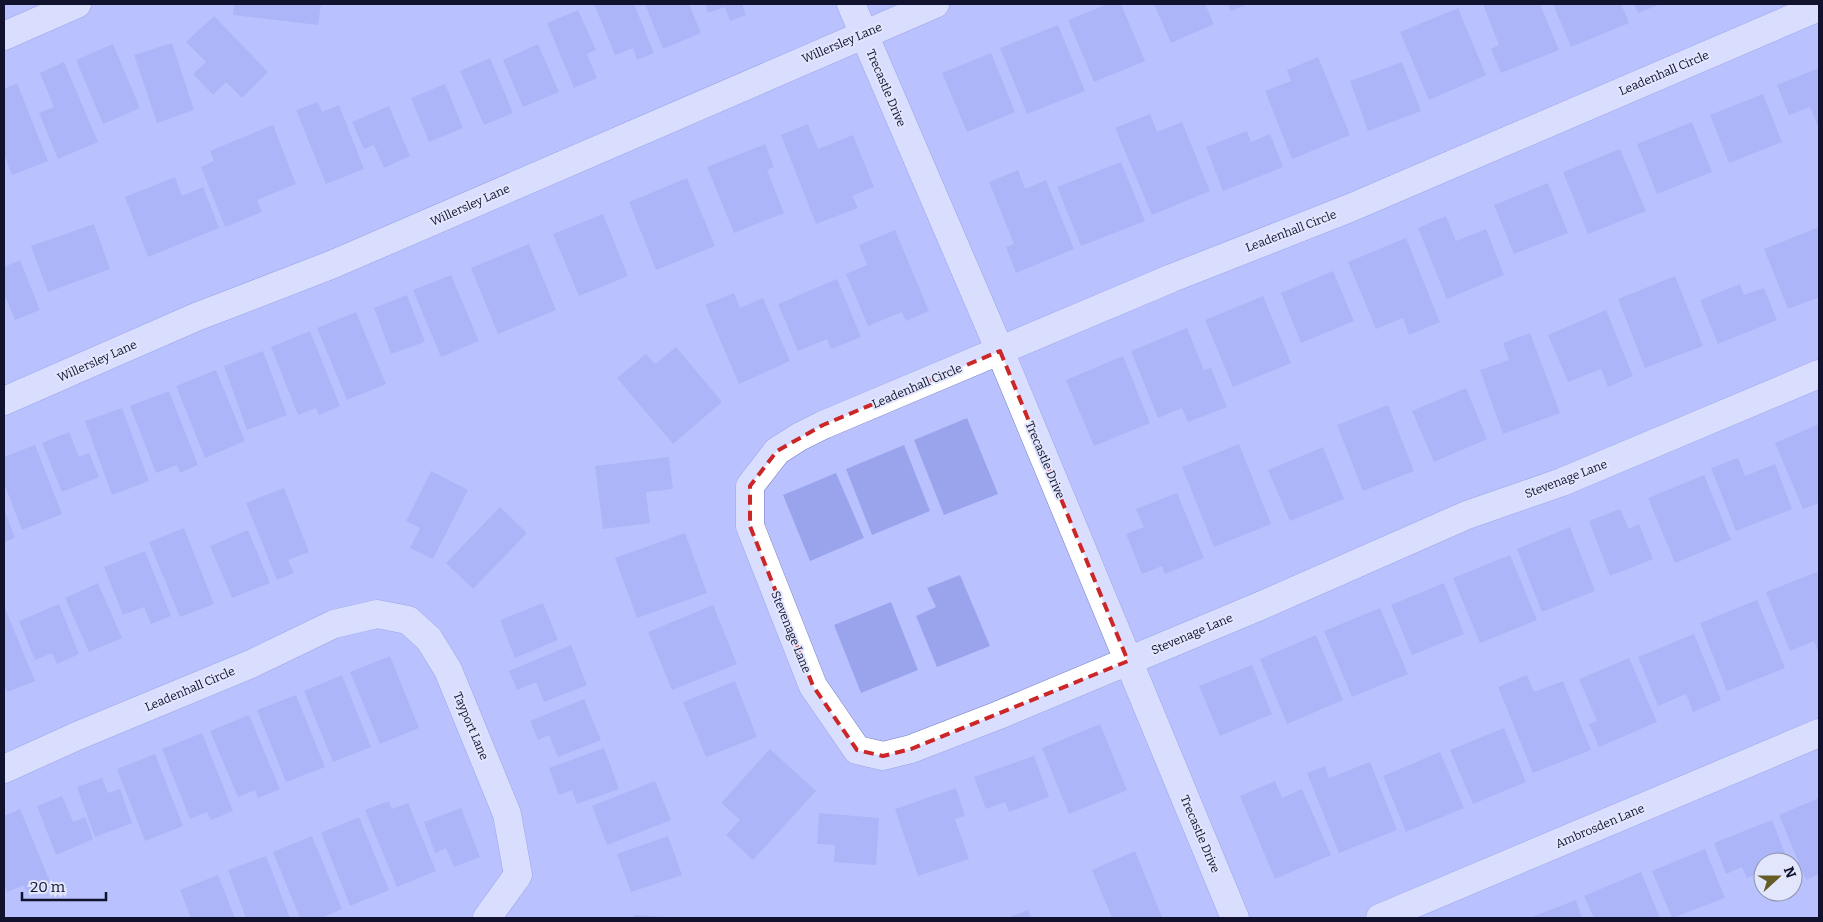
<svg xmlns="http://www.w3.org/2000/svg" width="1823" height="922" font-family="Bitter,serif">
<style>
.building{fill:#9aa4ed}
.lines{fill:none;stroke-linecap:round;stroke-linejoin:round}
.minor-casing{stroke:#757dc3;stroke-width:29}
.minor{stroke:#fff;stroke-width:28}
.marked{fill:none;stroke:#cc2728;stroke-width:4;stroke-dasharray:10 6;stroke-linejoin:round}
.labels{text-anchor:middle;stroke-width:4;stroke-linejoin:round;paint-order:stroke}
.street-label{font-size:12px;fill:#11122e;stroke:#e2e6fd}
</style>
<rect width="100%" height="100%" fill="#b9c2ff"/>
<path class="building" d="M234 4H321L318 25 233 15Z
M594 4H634L654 53 637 60 633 48 615 55Z
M645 4H689L701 33 663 49Z
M705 4H742L746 15 730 21 725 7 708 13Z
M1108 4H1121L1145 61 1094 82 1068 20Z
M1154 4H1205L1214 24 1171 43Z
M1228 4H1248L1231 11Z
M1483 4H1540L1559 50 1501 73 1491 49 1499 45Z
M1553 4H1621L1629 23 1571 47Z
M1634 4H1661L1638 13Z
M1458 8 1486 75 1429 100 1400 32Z
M578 10 596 50 587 54 597 78 574 88 547 23Z
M214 16 268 72 242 98 226 82 213 95 193 74 206 62 186 42Z
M1058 25 1085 91 1027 114 1000 48Z
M172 43 194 110 157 123 134 55Z
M113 44 140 108 103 124 76 60Z
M538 44 559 92 523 107 503 60Z
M991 53 1015 112 967 132 942 73Z
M1318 57 1350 135 1292 159 1265 91 1291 81 1287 70Z
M490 58 513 113 484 125 460 71Z
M64 62 98 142 58 159 39 113 54 107 40 73Z
M1402 62 1421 111 1368 131 1350 81Z
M1819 68V129L1810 107 1789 115 1777 85Z
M17 83 48 161 12 175 4 154V89Z
M445 84 463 128 429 142 411 98Z
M1763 94 1782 142 1729 163 1710 115Z
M318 102 322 112 339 105 364 169 326 184 296 110Z
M389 106 410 156 384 168 374 145 364 149 352 122Z
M1150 114 1157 132 1182 122 1210 191 1152 215 1115 128Z
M1692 122 1712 172 1657 194 1637 144Z
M808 124 818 149 853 135 874 187 852 196 858 208 816 224 781 135Z
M273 125 296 184 257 200 262 212 225 227 201 167 214 161 210 151Z
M1247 131 1251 142 1270 134 1283 167 1223 191 1206 147Z
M765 144 774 167 767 170 784 213 734 233 707 167Z
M1620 149 1646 211 1588 234 1563 172Z
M1121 162 1145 221 1081 246 1057 187Z
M1018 170 1025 189 1046 180 1074 249 1016 273 1006 247 1014 244 989 182Z
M175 177 182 196 203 187 219 228 148 257 125 197Z
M687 178 715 246 656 270 629 202Z
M1548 183 1568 233 1514 254 1494 205Z
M603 214 628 276 579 296 553 234Z
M1446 216 1456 241 1486 229 1504 275 1447 299 1418 228Z
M94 224 110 269 48 292 31 246Z
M1819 227V297L1788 309 1764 249Z
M895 230 929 311 906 321 902 312 868 326 846 274 867 265 859 245Z
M1406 238 1440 322 1409 335 1403 318 1376 329 1348 262Z
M529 244 556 310 498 334 471 268Z
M20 260 40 310 15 320 6 298 4 299V267Z
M1333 271 1354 321 1301 343 1281 293Z
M451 275 479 341 441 357 413 290Z
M1675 276 1703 346 1645 368 1618 299Z
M837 279 861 337 831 349 827 339 798 351 778 304Z
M1740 284 1744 295 1764 288 1777 320 1718 344 1700 300Z
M734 293 740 308 763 298 790 361 739 384 705 305Z
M407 295 425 342 391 354 374 308Z
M1263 296 1291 363 1233 387 1205 320Z
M1606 310 1633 376 1608 387 1601 369 1568 382 1548 335Z
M356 312 386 384 347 400 317 328Z
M1187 328 1204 370 1211 368 1227 407 1188 422 1182 408 1158 418 1131 351Z
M310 331 340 406 319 415 316 408 298 415 271 347Z
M1530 333 1560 413 1503 434 1480 370 1509 360 1503 343Z
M676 347 722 402 673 444 617 378 646 354 655 364Z
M263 351 287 415 247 430 224 366Z
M1123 356 1150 423 1094 446 1066 380Z
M216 370 245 441 205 458 176 386Z
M1466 388 1487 439 1434 462 1412 411Z
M169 391 198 465 180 473 177 465 156 473 130 406Z
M1388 405 1414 471 1363 491 1337 425Z
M122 408 149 481 112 495 85 421Z
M967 418 998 494 944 515 914 440Z
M1819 424V503L1803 509 1775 443Z
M69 432 79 457 89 453 99 477 62 492 42 443Z
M1239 444 1271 524 1214 547 1182 467Z
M35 445 62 514 22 530 4 483V457Z
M904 445 930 511 872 535 846 469Z
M1323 447 1344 499 1290 521 1268 470Z
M669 457 673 489 646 492 650 523 603 529 595 466Z
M1738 458 1745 476 1775 464 1792 509 1736 531 1711 468Z
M431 471 468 490 433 559 410 548 420 528 406 521Z
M836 473 864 538 810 561 783 495Z
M1704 475 1731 540 1675 563 1648 498Z
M284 488 309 552 288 560 294 573 277 580 246 503Z
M1177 493 1204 558 1165 574 1162 566 1142 574 1126 534 1144 527 1136 509Z
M500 507 527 533 473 589 446 563Z
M4 509 15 538 4 542Z
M1620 509 1629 529 1639 524 1653 559 1610 576 1589 521Z
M1570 527 1595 591 1542 612 1517 549Z
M184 528 214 604 180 617 149 542Z
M248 530 270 583 232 598 210 546Z
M685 533 707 593 637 618 615 558Z
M145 551 171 616 151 624 144 607 123 615 104 567Z
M1510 555 1537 620 1480 643 1453 578Z
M1817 572 1819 577V654L1814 641 1790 651 1766 592Z
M960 575 990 646 937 667 916 616 936 607 927 588Z
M98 583 122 638 89 652 65 598Z
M1444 583 1464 634 1412 655 1391 605Z
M1757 600 1785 668 1727 691 1700 623Z
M891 602 918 670 861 693 834 625Z
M543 603 558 640 515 658 500 620Z
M59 604 79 654 57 664 52 653 35 660 19 621Z
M713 605 737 664 672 690 648 632Z
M4 606 35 681 7 692 4 685Z
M1380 608 1408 674 1352 697 1324 631Z
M1694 634 1721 700 1693 712 1686 694 1658 706 1638 657Z
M1316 635 1343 700 1287 724 1260 659Z
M571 645 587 685 544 702 536 682 517 690 509 671Z
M390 656 419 728 380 744 350 672Z
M1629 658 1657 722 1599 747 1589 724 1597 721 1579 679Z
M1252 665 1272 714 1220 736 1199 686Z
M342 675 371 747 333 762 304 691Z
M1527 675 1534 692 1563 681 1591 750 1533 773 1498 687Z
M735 681 757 737 706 757 683 702Z
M296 695 325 767 286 782 257 710Z
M584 699 601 740 558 757 549 735 538 740 530 721Z
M249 715 280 789 258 798 255 790 238 797 210 731Z
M1100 724 1127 790 1069 814 1042 748Z
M1504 728 1526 782 1473 804 1450 750Z
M202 733 233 811 211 820 207 812 190 819 162 749Z
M604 748 619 789 577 804 572 790 559 795 549 768Z
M770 749 816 791 753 860 726 835 740 820 721 803Z
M1440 752 1464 808 1406 832 1383 776Z
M155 754 183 826 145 841 117 769Z
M1034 756 1049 797 1009 812 1005 802 986 809 974 777Z
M1370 762 1397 830 1339 853 1307 773 1325 766 1329 778Z
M102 778 108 793 120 789 132 823 95 837 77 787Z
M655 781 671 820 607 845 592 806Z
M1275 781 1282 798 1302 789 1331 855 1275 879 1240 796Z
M956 788 965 816 955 819 969 859 918 876 895 809Z
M62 796 73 822 85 817 93 839 56 855 37 806Z
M1819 798V874L1806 880 1779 815Z
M389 801 392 809 408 803 436 871 397 887 365 810Z
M461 808 480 857 454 867 446 848 435 853 424 822Z
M20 809 51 884 28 894 24 885 7 892 4 883V816Z
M819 813 879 818 876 865 834 862 835 845 817 844Z
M359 817 389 890 350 906 321 833Z
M1772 820 1788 861 1763 862V871L1747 878 1742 867 1726 874 1714 843Z
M312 836 342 909 321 918H300L273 852Z
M668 836 682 875 631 892 617 854Z
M1705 849 1725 898 1672 918 1652 871Z
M1135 851 1162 917 1160 918H1112L1092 870Z
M266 856 290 918H246L228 870Z
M1641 872 1660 918H1594L1584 896Z
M218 875 235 918H191L180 890Z
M1576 900 1582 918H1529Z
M1028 910 1031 918H1007Z
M634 915 666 917V918H634Z"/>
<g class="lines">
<g class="minor-casing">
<path id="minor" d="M851 4 1000 351 1235 918
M1819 7 1350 208 1172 278 823 425 799 437 777 451 750 486V526L813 686 857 750 883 756 911 749 999 715 1260 606 1467 515 1562 482 1819 374
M4 36 77 4
M4 401 196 317 331 265 935 4
M4 769 77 736 251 664 334 624 377 614 408 620 429 639 448 670 507 814 518 875 487 918
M1380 918 1819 733"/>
</g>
<use href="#minor" class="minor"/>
</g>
<path d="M0 0H1823V922H0ZM1000 351 1128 661 911 749 883 756 857 750 813 686 750 526V486L777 451 823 425Z" fill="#b9c2ff" fill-opacity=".55" fill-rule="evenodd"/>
<path class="marked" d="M1000 351 1128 661 911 749 883 756 857 750 813 686 750 526V486L777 451 823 425Z"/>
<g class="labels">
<g class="street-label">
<text transform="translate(842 43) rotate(-23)" y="4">Willersley Lane</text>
<text transform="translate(1664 73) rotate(-23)" y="4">Leadenhall Circle</text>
<text transform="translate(886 88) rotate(67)" y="4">Trecastle Drive</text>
<text transform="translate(470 205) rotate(-24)" y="4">Willersley Lane</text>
<text transform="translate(1291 231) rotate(-21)" y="4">Leadenhall Circle</text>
<text transform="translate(97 361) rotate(-24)" y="4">Willersley Lane</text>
<text transform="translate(917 386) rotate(-23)" y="4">Leadenhall Circle</text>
<text transform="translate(1045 460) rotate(67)" y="4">Trecastle Drive</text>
<text transform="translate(1566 479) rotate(-21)" y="4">Stevenage Lane</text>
<text transform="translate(791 632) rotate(68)" y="4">Stevenage Lane</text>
<text transform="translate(1192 634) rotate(-23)" y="4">Stevenage Lane</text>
<text transform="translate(190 689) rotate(-23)" y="4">Leadenhall Circle</text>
<text transform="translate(471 726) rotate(67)" y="4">Tayport Lane</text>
<text transform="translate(1600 826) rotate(-23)" y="4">Ambrosden Lane</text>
<text transform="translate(1200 834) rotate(67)" y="4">Trecastle Drive</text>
</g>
</g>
<rect width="1823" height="922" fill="none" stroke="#11122e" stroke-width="10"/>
<g transform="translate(1778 877) rotate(69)"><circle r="24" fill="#e2e6fd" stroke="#8e91aa"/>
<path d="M0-4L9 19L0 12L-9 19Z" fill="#665c28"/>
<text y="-8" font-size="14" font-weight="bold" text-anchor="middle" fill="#11122e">N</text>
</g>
<path d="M22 892v8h84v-8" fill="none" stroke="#11122e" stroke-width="2.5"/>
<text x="30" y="892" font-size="15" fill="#11122e" stroke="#e2e6fd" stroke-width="4" paint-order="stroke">20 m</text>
</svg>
